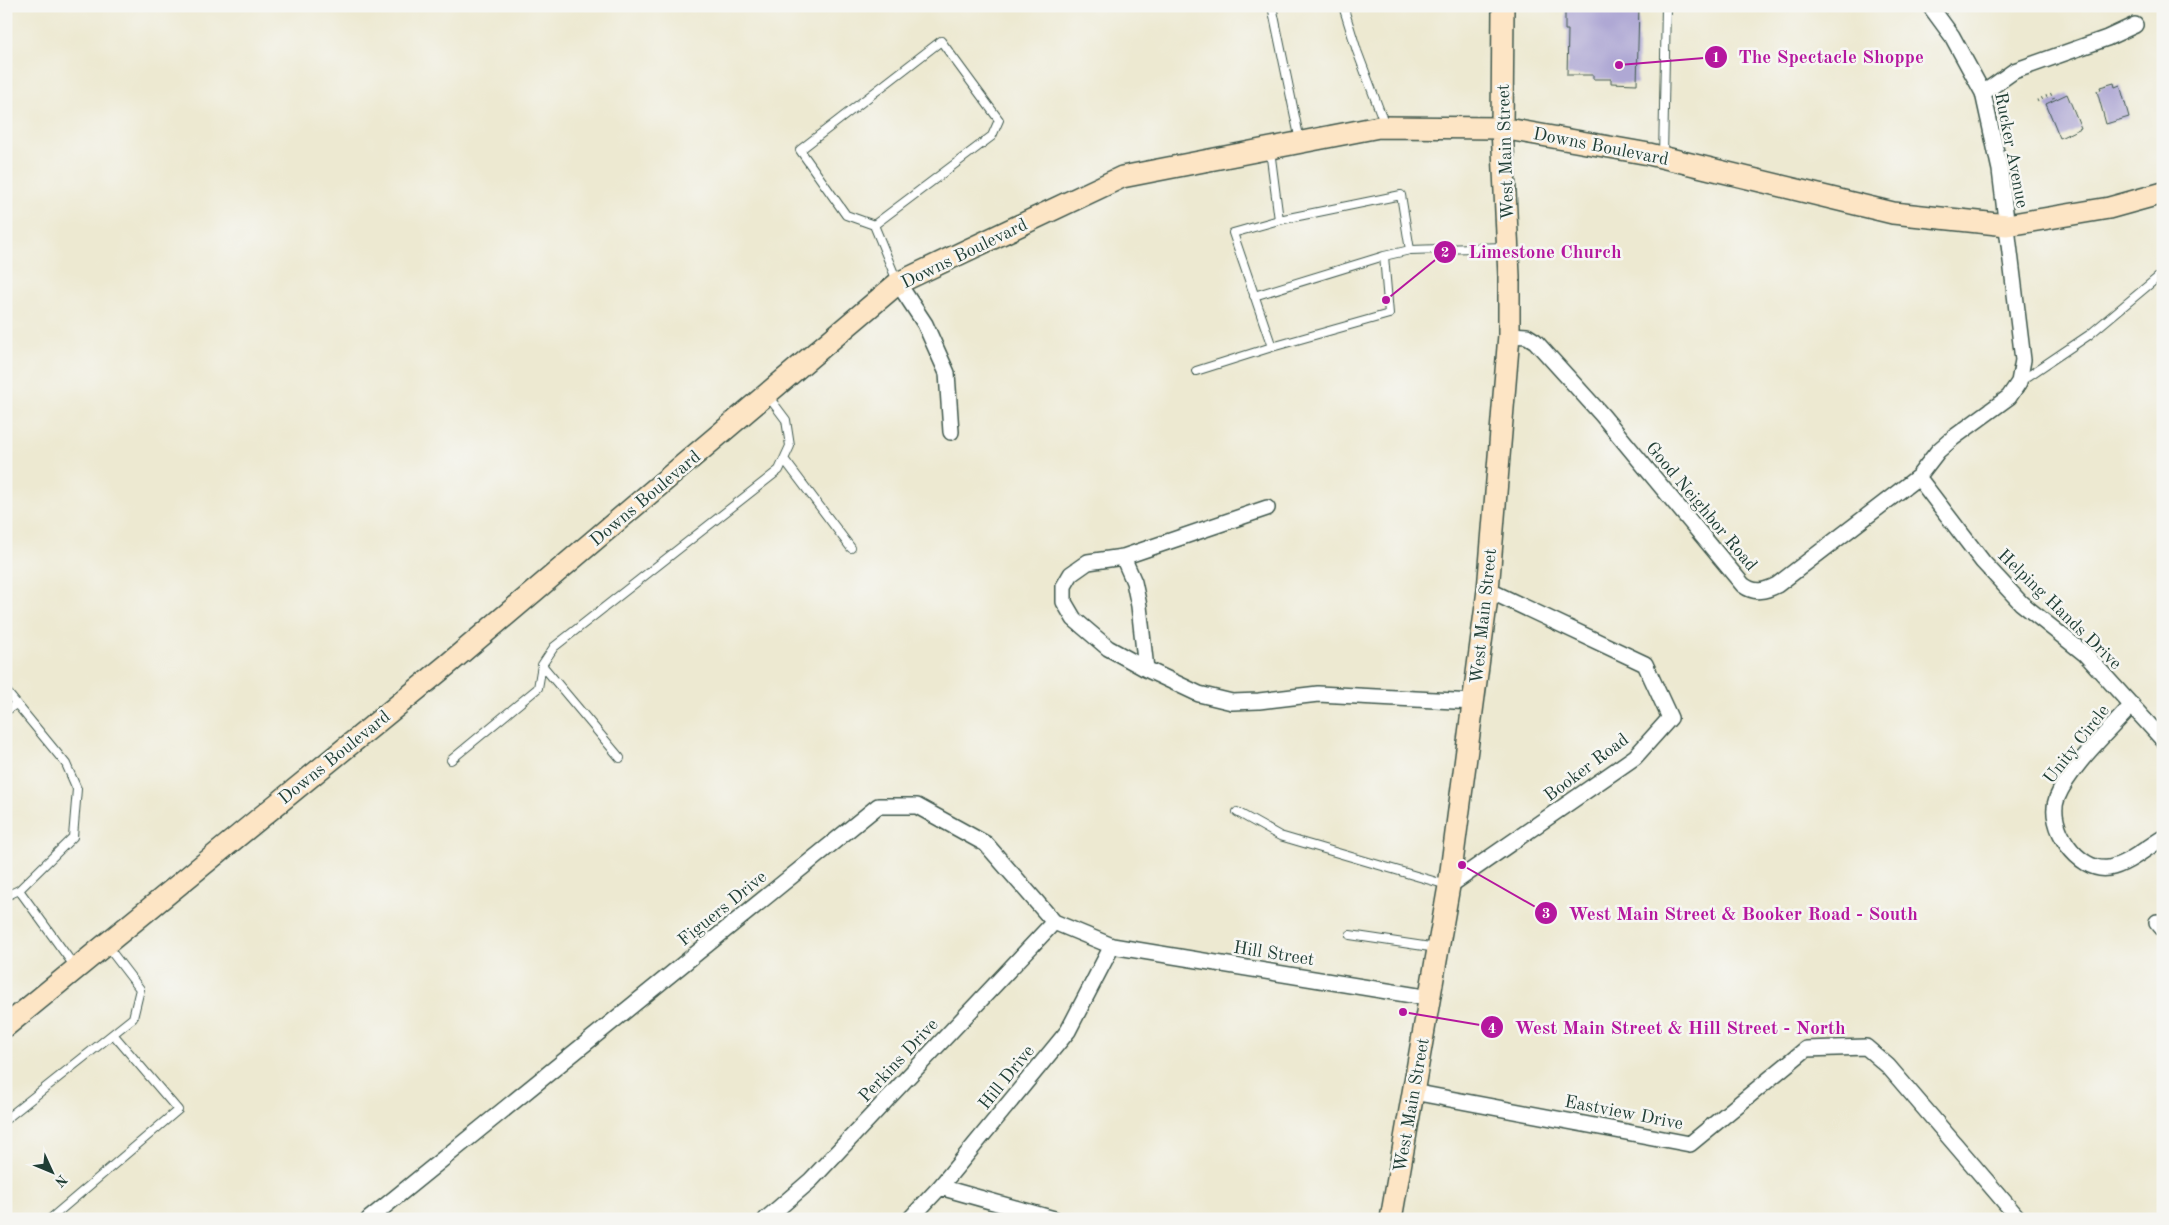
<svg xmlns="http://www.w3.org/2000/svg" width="2169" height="1225" font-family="'Old Standard TT',serif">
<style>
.building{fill:#afa8d4}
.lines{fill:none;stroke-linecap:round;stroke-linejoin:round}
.lane-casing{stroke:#3e574c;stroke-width:10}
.street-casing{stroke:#3e574c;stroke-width:18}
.secondary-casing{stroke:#3e574c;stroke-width:24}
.path{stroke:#3e574c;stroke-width:3;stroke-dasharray:1 4;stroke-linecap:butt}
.lane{stroke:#fff;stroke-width:8}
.street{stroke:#fff;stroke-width:15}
.secondary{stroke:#fde5c5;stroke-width:21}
.labels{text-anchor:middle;stroke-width:5;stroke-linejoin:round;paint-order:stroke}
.street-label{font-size:18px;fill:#1f3d34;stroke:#f6f6f2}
.leader{fill:none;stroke:#b5179e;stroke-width:2}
.callout-dot{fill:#b5179e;stroke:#f6f6f2;stroke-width:2}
.mark-label{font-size:15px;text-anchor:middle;font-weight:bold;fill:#fff}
.callout-label{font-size:19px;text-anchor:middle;font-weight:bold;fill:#b5179e;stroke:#f6f6f2;stroke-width:5;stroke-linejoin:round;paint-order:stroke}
</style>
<rect width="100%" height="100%" fill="#f6f6f2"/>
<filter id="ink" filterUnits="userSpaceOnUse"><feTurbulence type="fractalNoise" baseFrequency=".02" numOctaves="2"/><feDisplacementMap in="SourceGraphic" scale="10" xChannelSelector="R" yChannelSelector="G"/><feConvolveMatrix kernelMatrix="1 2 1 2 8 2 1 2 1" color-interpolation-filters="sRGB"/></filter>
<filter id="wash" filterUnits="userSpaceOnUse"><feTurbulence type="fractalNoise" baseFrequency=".0096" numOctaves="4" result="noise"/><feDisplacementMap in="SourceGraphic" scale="20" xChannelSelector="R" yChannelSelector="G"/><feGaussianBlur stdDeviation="1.12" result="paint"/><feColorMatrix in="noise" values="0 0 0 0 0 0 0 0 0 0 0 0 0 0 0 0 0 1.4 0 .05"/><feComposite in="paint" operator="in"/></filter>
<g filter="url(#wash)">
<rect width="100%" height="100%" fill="#ede9d1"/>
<g id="blocks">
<path class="building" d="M1565 6H1639L1637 84 1611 83V79H1593V75H1567L1568 30H1565Z
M2114 83 2115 87 2120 85 2129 117 2106 124 2097 91 2101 90 2100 87Z
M2067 94 2081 128 2060 138 2046 104Z"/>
</g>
</g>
<g filter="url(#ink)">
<use href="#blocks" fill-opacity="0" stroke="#3e574c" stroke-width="1"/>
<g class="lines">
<g class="lane-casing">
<path id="lane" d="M1272 6 1300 141
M1343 6 1357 51 1385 125
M1270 150 1279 220 1233 233 1272 347 1389 314 1384 256 1410 250 1401 195 1279 220
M1663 157 1666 6
M874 225 846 215 800 150 941 41 999 120 992 136 874 225 897 281
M1410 250 1505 247
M1254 296 1384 256
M1196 371 1272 347
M2021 381 2089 335 2163 273
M784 459 851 548
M542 665 620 758
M6 691 66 764 77 789 73 837 19 890
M6 711 16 704
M451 760 538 688 542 665 554 647 779 470 790 446 786 420 768 396
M1237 812 1280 836 1447 885
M6 896 19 890 75 967
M1350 935 1437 948
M6 1119 133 1018 140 989 107 946
M50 1219 178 1110 113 1034"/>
</g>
<g class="street-casing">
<path id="street" d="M1983 93 2014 71 2107 38 2135 25
M898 283 925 324 947 373 951 432
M1509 335 1527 336 1535 341 1602 415 1743 585C1755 594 1765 591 1777 585L1918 477 1938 451 1953 438 2009 397 2019 382 2023 360 2000 170 1983 93 1952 36 1930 6
M1918 477 1983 562 2021 603 2085 654 2163 740
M1267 508 1123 557 1088 562 1071 574 1064 586V602L1074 619 1108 648 1146 669 1199 694 1232 702 1259 701 1318 694 1474 702
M1123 557 1134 582 1139 606 1146 669
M2132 705C2109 731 2070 766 2057 798 2046 825 2078 873 2109 868 2128 864 2146 848 2163 838
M1449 886 1635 757 1670 718 1645 664 1488 590
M2157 922 2163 929
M1413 1092 1690 1144 1806 1049 1866 1047 1888 1066 2019 1219
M940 1187 1054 1219
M369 1219 878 806H917L986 844 1054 922 1112 946 1430 998
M766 1219 811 1180 1054 922
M910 1219 940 1187 1068 1031 1112 946"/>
</g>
<g class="secondary-casing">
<path id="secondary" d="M6 1026 447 665 898 283 1122 177 1379 127 1502 128 1649 154 1893 213 2007 225 2109 208 2163 193
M1391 1219 1449 886 1488 590 1509 335V276L1502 128 1503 6"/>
</g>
<path class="path" d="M2037 101 2052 94 2054 99"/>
<use href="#lane" class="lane"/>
<use href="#street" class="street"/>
<use href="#secondary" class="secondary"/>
</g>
</g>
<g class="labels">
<g class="street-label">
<text transform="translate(1601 146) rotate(11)" y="6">Downs Boulevard</text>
<text transform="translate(2012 150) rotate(79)" y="6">Rucker Avenue</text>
<text transform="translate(1505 152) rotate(-92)" y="6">West Main Street</text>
<text transform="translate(964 253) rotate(-26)" y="6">Downs Boulevard</text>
<text transform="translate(645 498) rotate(-40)" y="6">Downs Boulevard</text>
<text transform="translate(1702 506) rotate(50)" y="6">Good Neighbor Road</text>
<text transform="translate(2060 609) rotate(44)" y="6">Helping Hands Drive</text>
<text transform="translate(1483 616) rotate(-84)" y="6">West Main Street</text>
<text transform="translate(2076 744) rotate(-52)" y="6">Unity Circle</text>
<text transform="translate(334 757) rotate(-39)" y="6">Downs Boulevard</text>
<text transform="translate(1586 767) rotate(-37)" y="6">Booker Road</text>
<text transform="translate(722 908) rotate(-39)" y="6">Figuers Drive</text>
<text transform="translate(1274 953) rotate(9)" y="6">Hill Street</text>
<text transform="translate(898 1060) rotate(-47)" y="6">Perkins Drive</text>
<text transform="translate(1006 1077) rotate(-51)" y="6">Hill Drive</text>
<text transform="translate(1411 1105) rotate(-80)" y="6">West Main Street</text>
<text transform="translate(1624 1112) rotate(11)" y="6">Eastview Drive</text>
</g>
</g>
<path class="leader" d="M1619 65L1716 57M1386 300L1445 252M1462 865L1546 913M1403 1012L1492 1027"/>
<g class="callout-dot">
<circle cx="1619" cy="65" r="5"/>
<circle cx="1386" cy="300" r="5"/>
<circle cx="1462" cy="865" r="5"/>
<circle cx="1403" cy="1012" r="5"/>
<circle cx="1716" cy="57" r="12"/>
<circle cx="1445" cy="252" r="12"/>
<circle cx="1546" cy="913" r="12"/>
<circle cx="1492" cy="1027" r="12"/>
</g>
<g class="mark-label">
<text x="1716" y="62">1</text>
<text x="1445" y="257">2</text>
<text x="1546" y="918">3</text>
<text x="1492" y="1033">4</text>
</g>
<g class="callout-label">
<text x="1831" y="63">The Spectacle Shoppe</text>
<text x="1545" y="258">Limestone Church</text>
<text x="1743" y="920">West Main Street &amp; Booker Road - South</text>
<text x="1680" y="1034">West Main Street &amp; Hill Street - North</text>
</g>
<rect width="2169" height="1225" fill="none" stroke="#f6f6f2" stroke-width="25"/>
<g transform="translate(52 1172) rotate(134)" stroke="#f6f6f2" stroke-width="4" paint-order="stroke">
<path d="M0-4L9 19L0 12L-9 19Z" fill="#1f3d34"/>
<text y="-8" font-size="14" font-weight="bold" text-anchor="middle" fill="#1f3d34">N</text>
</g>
</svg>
